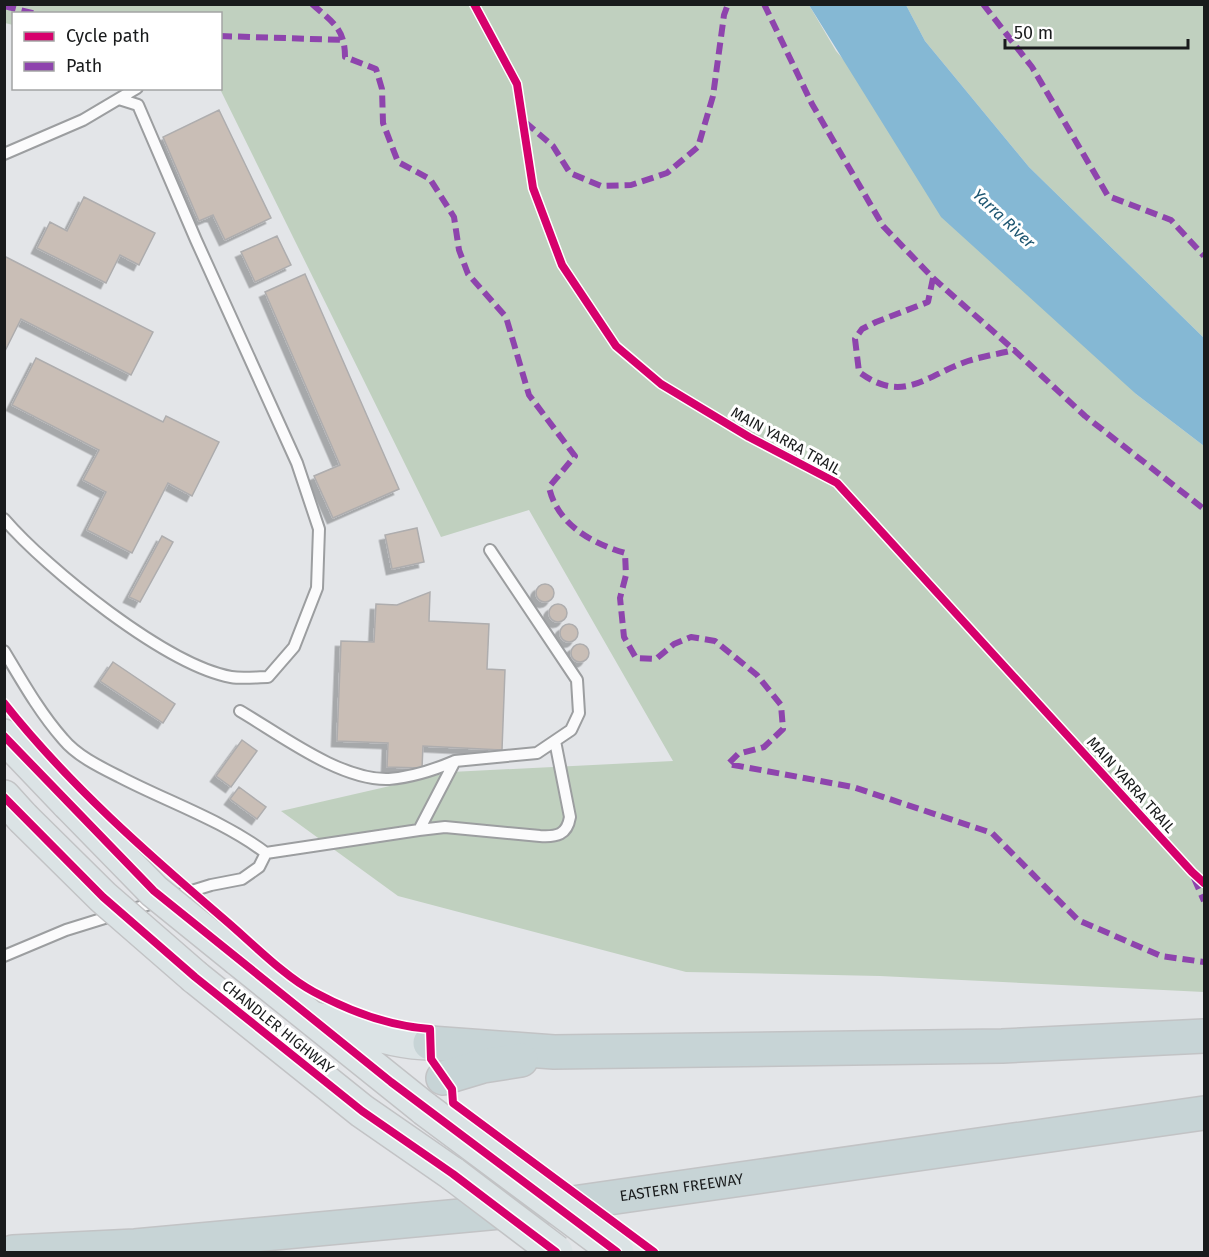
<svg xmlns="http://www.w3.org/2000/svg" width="1209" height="1257" font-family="'Fira Sans',sans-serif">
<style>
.green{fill:#c0d0bf}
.water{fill:#85b8d4}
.building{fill:#c9beb6;stroke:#aeadae;stroke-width:1.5;filter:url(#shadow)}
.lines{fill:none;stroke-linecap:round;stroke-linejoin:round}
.lane-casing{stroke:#9c9ea0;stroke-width:14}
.primary-casing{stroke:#c2c3c5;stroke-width:36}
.highway-casing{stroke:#c2c3c5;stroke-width:36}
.lane{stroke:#fbfbfc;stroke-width:10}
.primary{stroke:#dbe3e5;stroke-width:33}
.highway{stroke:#c7d4d6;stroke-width:33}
.primary-bridge-casing{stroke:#c2c3c5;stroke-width:36;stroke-linecap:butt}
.primary-bridge{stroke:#dbe3e5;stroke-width:33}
.quiet{stroke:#8e44ad;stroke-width:6;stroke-dasharray:12 6;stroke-linecap:butt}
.cycleway-casing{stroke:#fff;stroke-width:11}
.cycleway{stroke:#d6006c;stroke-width:8}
.labels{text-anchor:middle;stroke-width:6;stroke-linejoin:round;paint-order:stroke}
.street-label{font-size:15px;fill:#191b1c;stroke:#fff}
.water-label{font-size:16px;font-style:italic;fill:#1d5570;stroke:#fff}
</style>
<defs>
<filter id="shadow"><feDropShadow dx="-5.5" dy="5.5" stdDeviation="0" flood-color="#0004"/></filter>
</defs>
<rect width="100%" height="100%" fill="#e3e5e8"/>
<path class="green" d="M5 4 809 5 836 51 1136 394 1204 446V992L880 976 686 972 398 896 281 811 451 772 673 761 529 510 441 537 220 89V14H14L13 25 5 23Z
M906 5H1204V338L1029 167 925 41Z"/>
<path class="water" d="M809 5H906L925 41 1029 167 1204 338V446L1136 394 941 217Z"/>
<path class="building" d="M219 110 271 218 225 240 213 215 199 221 163 137Z
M84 197 155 233 139 265 120 255 106 283 37 248 50 222 67 231Z
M277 236 291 265 255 282 241 252Z
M4 256 153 332 131 375 21 319 4 353Z
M305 274 399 489 333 518 314 476 340 465 265 292Z
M36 358 163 422 166 416 219 442 192 496 168 483 132 553 87 530 106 492 83 480 99 450 12 405Z
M417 528 424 562 392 569 385 535Z
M162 536 173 542 140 602 129 597Z
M536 593a9 9 0 1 1 18 0a9 9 0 1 1-18 0Z
M430 592 429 621 489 624 487 669 505 670 502 750 423 746 422 768 387 767 388 743 337 741 341 641 374 642 376 604 397 605Z
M549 613a9 9 0 1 1 18 0a9 9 0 1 1-18 0Z
M560 633a9 9 0 1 1 18 0a9 9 0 1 1-18 0Z
M571 653a9 9 0 1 1 18 0a9 9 0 1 1-18 0Z
M113 662 175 704 163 723 100 681Z
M242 740 257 751 231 787 216 776Z
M239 787 266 807 257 819 230 799Z"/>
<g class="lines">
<g class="lane-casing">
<path id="lane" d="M4 154 83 120 137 88
M4 519C47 569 166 665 231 677 243 679 257 677 268 677L294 647 317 588 319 529 297 463 196 240 138 105 119 99
M4 651C22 681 40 713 63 739 77 756 100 767 120 777 168 802 222 820 266 853L259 867 242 879 211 885 66 930 4 956
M240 711C281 735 341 781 389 779 413 777 434 770 455 761
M419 830 445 827 540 836C557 837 567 835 570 817L555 741
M266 853 419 830 455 761 537 753 571 730 579 713 577 680 490 550"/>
</g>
<g class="primary-casing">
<path id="primary" d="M4 736 69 804
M4 797 23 818
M238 959 425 1109
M195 977 362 1111 453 1174
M315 1019C353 1026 392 1043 430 1043"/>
</g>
<g class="highway-casing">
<g id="highway">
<path d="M430 1043 554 1052 1002 1046 1204 1036"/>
<path d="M443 1078 483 1066 521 1060"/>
<path id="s1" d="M13 1252 135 1246 524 1210 1204 1113"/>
</g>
</g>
<use href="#lane" class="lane"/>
<use href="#primary" class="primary"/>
<use href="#highway" class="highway"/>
<g class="primary-bridge-casing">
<path id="primary-bridge" d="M69 804 154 891 238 959
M23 818 103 897 195 977
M425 1109 617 1252
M453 1174 556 1252"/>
</g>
<use href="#primary-bridge" class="primary-bridge"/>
<path class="quiet" d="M312 4C332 22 345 28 345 57L376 69 382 89 383 123 398 162 430 179 454 217 459 250 468 274 506 317 529 395 575 456 549 487C557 524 591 543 625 553L626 575 620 598 624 637 636 658 656 659 674 644 691 637 715 641 757 675 781 705 783 729 764 747 738 754 728 764 853 787 992 833 1078 920 1161 956 1204 962
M764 4 812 104 883 226 933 278 928 302 876 322 862 329 855 339 859 372C904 405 926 375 968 361 983 356 999 354 1014 350L1085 416 1204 509
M983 4 1032 67 1108 196 1171 220 1204 256
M4 6 36 14
M220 36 345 40
M525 122 553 146 570 173 601 186 631 185 667 173 698 147 713 96 724 15 728 4
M933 278 1014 350
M1194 878 1204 901"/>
<g class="cycleway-casing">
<path id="cycleway" d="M474 4 517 84 533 188 562 265 616 346 661 384 749 437 837 483 1192 872 1204 883
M4 703C69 785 147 853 225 920 251 942 285 977 314 992 351 1012 388 1026 430 1029L431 1059 452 1089 453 1103 654 1252
M4 736 154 891 391 1082 617 1252
M4 797 103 897 195 977 362 1111 453 1174 556 1252"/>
</g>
<use href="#cycleway" class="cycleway"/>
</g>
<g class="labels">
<g class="street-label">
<text transform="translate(786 441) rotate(29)" y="5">MAIN YARRA TRAIL</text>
<text transform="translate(1131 785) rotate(48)" y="5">MAIN YARRA TRAIL</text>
<text transform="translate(278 1027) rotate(39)" y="5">CHANDLER HIGHWAY</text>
<text dy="5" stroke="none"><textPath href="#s1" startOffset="672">EASTERN FREEWAY</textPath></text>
</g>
<g class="water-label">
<text transform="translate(1004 218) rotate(43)" y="6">Yarra River</text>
</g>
</g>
<rect width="1209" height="1257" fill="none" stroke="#191b1c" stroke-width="12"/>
<rect x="12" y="12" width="210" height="78" fill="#ffffff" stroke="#a3a4a4" stroke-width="1.5"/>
<rect x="24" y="32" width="30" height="9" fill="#d6006c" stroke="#a3a4a4" stroke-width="1.5"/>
<text x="66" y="42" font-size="18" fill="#191b1c">Cycle path</text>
<rect x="24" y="62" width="30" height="9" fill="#8e44ad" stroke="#a3a4a4" stroke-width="1.5"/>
<text x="66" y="72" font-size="18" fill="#191b1c">Path</text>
<path d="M1005 39v9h183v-9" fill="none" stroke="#191b1c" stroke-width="3"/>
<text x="1014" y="39" font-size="18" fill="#191b1c" stroke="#ffffff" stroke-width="4.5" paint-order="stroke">50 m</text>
</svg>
